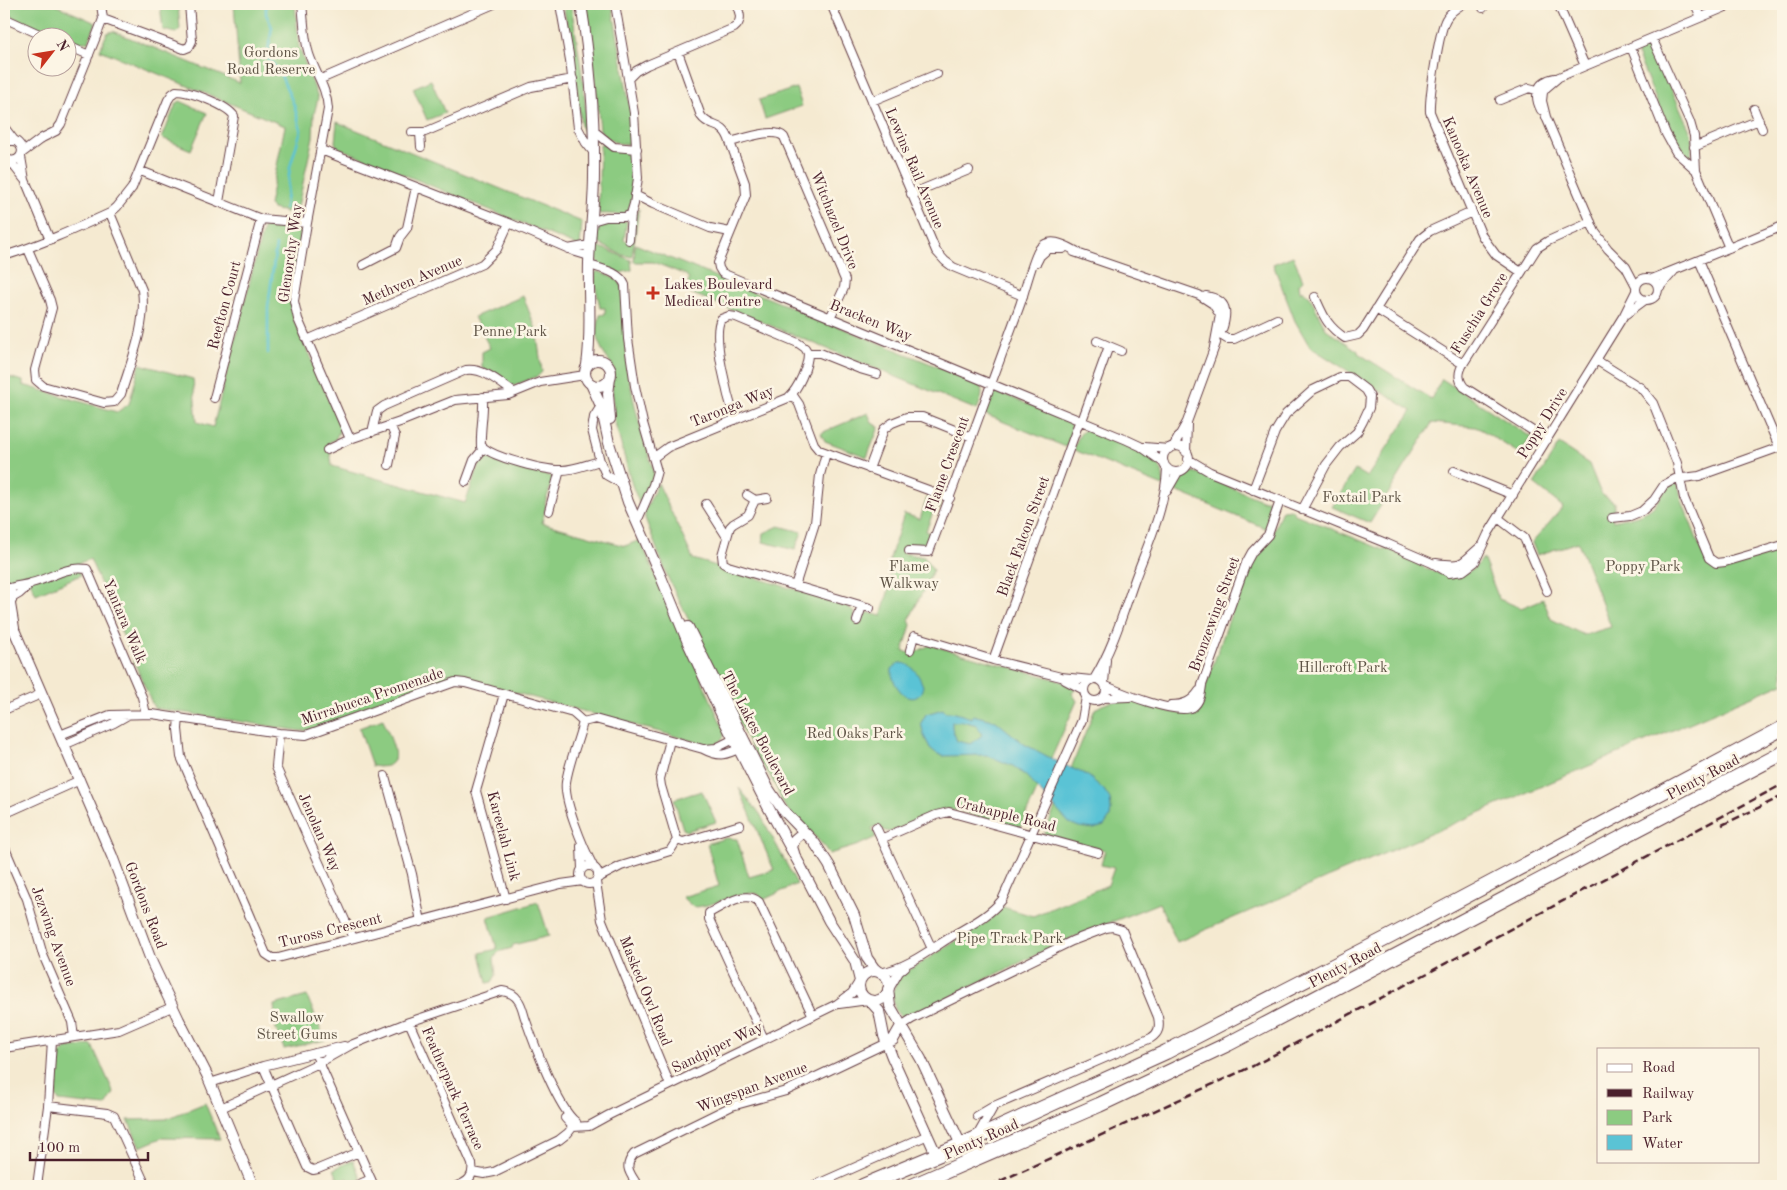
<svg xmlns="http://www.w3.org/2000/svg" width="1787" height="1190" font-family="'Old Standard TT',serif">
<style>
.green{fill:#8ccb81;stroke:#6b7556}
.water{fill:#5ac3d5;stroke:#527180;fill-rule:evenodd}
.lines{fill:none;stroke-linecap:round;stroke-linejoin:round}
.stream{stroke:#5ac3d5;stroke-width:2.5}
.minor-casing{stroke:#643d44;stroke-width:10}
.tertiary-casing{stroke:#643d44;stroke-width:12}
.trunk-casing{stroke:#643d44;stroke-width:16}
.minor{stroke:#fff;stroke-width:8}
.tertiary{stroke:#fff;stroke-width:10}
.trunk{stroke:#fff;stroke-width:14}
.rail{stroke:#4a1f2b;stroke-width:2.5;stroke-dasharray:8 4;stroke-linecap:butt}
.poi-dot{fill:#c8321e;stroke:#fcf5e5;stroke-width:2}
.labels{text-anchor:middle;stroke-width:5;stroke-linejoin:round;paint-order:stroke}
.park-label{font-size:15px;fill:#5e5345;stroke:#fcf5e5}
.street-label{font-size:15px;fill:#4a1f2b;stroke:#fcf5e5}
.poi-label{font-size:15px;fill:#4a1f2b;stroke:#fcf5e5;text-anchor:start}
</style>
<rect width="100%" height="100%" fill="#fcf5e5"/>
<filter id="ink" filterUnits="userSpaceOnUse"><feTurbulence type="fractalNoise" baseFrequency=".02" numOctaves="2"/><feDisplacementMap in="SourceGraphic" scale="10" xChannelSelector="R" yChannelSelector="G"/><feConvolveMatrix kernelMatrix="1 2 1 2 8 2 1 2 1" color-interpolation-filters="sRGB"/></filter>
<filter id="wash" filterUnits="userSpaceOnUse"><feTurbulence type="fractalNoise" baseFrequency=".0096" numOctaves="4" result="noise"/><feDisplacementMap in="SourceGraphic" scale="20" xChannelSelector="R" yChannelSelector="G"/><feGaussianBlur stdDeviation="1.12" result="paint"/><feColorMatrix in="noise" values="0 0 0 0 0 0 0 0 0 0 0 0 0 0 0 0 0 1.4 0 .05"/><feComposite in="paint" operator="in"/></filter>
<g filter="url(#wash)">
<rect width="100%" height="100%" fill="#f5ead1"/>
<path class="green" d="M4 4H53L96 23 89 41 79 43 4 14Z
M160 4H178L180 29 176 33 163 30Z
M234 4H295L299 47 318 98 314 114 313 137 297 211 294 214 273 209 269 205 285 126 100 50 107 33 113 31 240 83Z
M563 4H571L583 81 588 137H587L581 127 574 63Z
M585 4H612L630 108 633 143 631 144C618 145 607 141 600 130L593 58Z
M1645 46 1653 47 1691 133 1692 141 1691 159 1678 149 1673 141 1637 54 1639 49Z
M431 80 445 113 427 120 413 88Z
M796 88 802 106 765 119 759 100Z
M180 101 207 113 191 150 162 138 176 104Z
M337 122 582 222 580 247 337 147 335 142Z
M603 143C611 150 626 148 632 155 637 161 633 206 627 212 621 217 609 213 601 214L598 213 600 145Z
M639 209 632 257 622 255 596 242 598 225C607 218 617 222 627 221L624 240 631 242 635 215Z
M272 223 299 230 301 238 291 303 294 320 341 428 335 440 329 442 332 466 465 503 483 455 514 467 554 477 545 503 546 506 542 523 625 546 640 540 725 732C723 741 718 743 711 746L465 679 448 680 310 730 301 731 154 708 90 559 77 564 81 575 36 594 26 573 13 579 4 576V376L23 381V385L117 412 129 404 140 364 193 379 197 422 213 427 263 229 266 224Z
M635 244 978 383C986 392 980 401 977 410L686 291 689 279 686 275 653 262H634Z
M598 246 631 260 632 270 620 273 600 265 595 258 596 247Z
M1293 256 1303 280 1299 284 1300 291 1301 292 1302 290 1310 297 1326 329 1358 351V353L1431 399 1442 379 1531 437 1520 454 1482 430 1475 427 1432 423 1370 523 1332 507 1355 470 1367 477 1412 411 1310 347 1295 321 1273 264Z
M598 271 618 280 622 287C624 316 625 346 629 375 634 408 644 440 654 472L653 479 640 505 632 485 614 419 612 385 614 370 612 365 604 354 598 341 597 329 600 315 605 314V308H600L595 283V273Z
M523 296 536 329 542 372 538 376 513 386 482 368V352L490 348 474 317Z
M995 393 1003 394 1068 421C1075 429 1069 438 1066 447L984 414 990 398Z
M868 413 872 423 879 427 867 457 825 441 821 433Z
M1088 429C1098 431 1108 436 1118 440 1139 449 1167 458 1163 486L1074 450C1077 441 1078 432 1088 429Z
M1559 444 1589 464 1601 494 1614 502V509L1611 514 1613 521C1627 517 1644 516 1654 506 1662 497 1664 488 1675 482L1678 484 1682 501 1704 557 1714 566 1721 567 1783 549V683L1177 942 1159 903 1062 942 909 1017 900 1016 895 1010 892 993 900 976 990 920 1003 907 1033 916 1108 885 1114 868 1101 865 1105 850 1044 835 1095 709C1133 684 1170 723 1192 711 1196 709 1199 703 1201 699L1249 563 1253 556 1271 537 1282 510 1291 509 1295 514 1384 550C1390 548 1396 553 1402 556 1429 570 1460 591 1483 558L1499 599 1521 608 1543 599 1551 619 1584 635 1611 627 1578 542 1537 555 1532 543 1563 507 1534 484Z
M1191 472C1203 474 1223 477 1230 487L1264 501 1267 500 1271 502 1274 508 1267 529 1171 489 1178 478Z
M658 483 693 559 847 605 854 613 853 620 860 622 866 612 881 616 889 589 890 558 904 514 920 519 928 495C935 498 942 500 940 509L935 507 926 531 932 534 927 545 918 549 903 547 902 553 924 557 933 570 909 620 911 625 903 651 912 654 930 645 1058 680 1065 683 1075 689 1072 693 1077 701 1020 828 959 811 945 809 890 832 885 831 878 825 872 828 876 837 859 845 829 854C818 836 802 826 788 811 781 802 779 792 774 783 770 775 765 767 758 761L668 578 645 518V511Z
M779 526 802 532 795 550 763 542 764 533Z
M383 719C390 740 410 772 372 766L359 728Z
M739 788 760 814 797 884 763 900 758 894C741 889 715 907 693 907L682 897 719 886 707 844 709 843 726 838 737 839 749 877 774 870Z
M702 791 716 822 687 831 683 829 674 799Z
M538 902 549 936 513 945 512 948 498 952 494 959 496 975 492 982 487 983 480 953 497 949 488 917Z
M307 996 325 1040 284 1049 276 1029 274 1005Z
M92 1045 114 1093 106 1106 59 1101 56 1096 60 1054 65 1049Z
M205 1103 220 1139 161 1138 140 1147 128 1120 166 1119Z
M353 1160 361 1179 350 1183 348 1178 339 1182 334 1169Z"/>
<path class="water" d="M899 663C912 662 919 675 923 686 917 713 890 688 892 669Z
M943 709 945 712C954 711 963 716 972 718L973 715 996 721 1024 744 1060 763 1087 775 1104 790 1110 799 1111 810 1110 817 1104 826 1094 829 1079 827 1069 823 1026 776 1013 766 986 755 943 756 936 753 930 748 924 736 921 723 926 714ZM962 721 977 725 982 735 971 744 957 741 952 728V722Z"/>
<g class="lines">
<path class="stream" d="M266 4V14L272 27 267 57 279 71 294 105 301 130 290 167 285 208
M268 353V307L276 245"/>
</g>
</g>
<g filter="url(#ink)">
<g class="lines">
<g class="minor-casing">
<path id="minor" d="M302 4C304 20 304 39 309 54 315 73 327 88 328 109L307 223 294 301 298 319 350 439
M560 4 570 60 578 128 586 143 594 153
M831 4 936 251 945 261 953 267 1023 296
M1463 4C1456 8 1450 12 1446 19 1439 31 1429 98 1430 112L1482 236 1496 255 1521 272
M1482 4 1483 8
M1558 4 1585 66
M1695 4 1701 17
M4 18 48 38
M103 19 184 49 189 47 192 41 189 4
M1652 38 1690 122 1694 136 1696 170 1729 248
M68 46 89 55
M1631 47 1666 134 1676 152 1696 170
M678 52 701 116C711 130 723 120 730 142 743 139 774 127 784 137L845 280 844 288 830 318
M321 79 494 4
M628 79 636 71 647 65 734 28C743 21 740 13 736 4
M1543 92 1542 101 1546 117 1595 232 1608 249 1626 267 1636 286
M1543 92 1546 88 1559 77 1733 4
M1500 100 1529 88 1541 91
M872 101 937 74
M1754 109 1762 129
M1541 110C1533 95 1537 81 1555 78
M4 127 14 140
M594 131 614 147 637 149
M412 132H425L531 87 573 79
M420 133 421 147
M730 142 745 183 746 195 718 263 719 268 722 273 1127 440 1140 446 1164 463
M4 144 8 141H16C30 151 16 168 4 157
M1694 147 1759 120
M321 150 509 223 576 252 589 256
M22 153 42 138 56 131 61 124 96 37 103 19 101 4
M21 157 25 180 50 240
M10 161 24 179
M141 171 261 219 307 223
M911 194 969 170
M635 195 653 204 710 228 730 232
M592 221 606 217H625L631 214 634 204 638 178 634 113 615 4
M629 240 631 214
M28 249 50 300 52 308 35 370 36 380 43 386 104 403 114 402 121 394C131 361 147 325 142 290L110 213
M568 249 590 245
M1074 252 1199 295 1213 304 1220 315 1214 347
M4 256C40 245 75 229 110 213L117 207 132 188 168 100 172 94 176 91C190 91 227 105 234 116L219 202
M1699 260 1779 447
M1037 262 1040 256 1048 249H1063
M363 265 396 248 400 237 407 228 416 187
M589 265C602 269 620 272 625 285L628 339 635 386 643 423 657 471 653 485 639 517
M1636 289a11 11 0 1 1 22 0a11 11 0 1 1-22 0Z
M1652 279 1783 226
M1658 289 1674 271
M1206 296C1228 300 1228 312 1222 330
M1315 297C1324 317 1327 326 1345 338L1358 335 1363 330 1420 239 1430 231 1472 212
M1376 309 1463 364
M1626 314 1645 300
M1217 333 1227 339H1234L1277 319
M307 340 482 264 497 249 509 223
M1097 341 1121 351
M808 353H820L860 369 877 374
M1596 360 1641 388 1653 403 1677 463 1684 498 1709 558 1716 563 1725 562 1783 545
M792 394 799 404 814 444 819 450 950 498
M214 398 261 219
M601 406 594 417 592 430 600 461 606 475 622 484
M735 420C729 401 711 335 721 319L729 316 736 317 798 343 805 348 808 353
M372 432 377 411 384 406 466 370C484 368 499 382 513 392
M1547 440 1464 387C1458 379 1458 373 1463 364L1537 248 1548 241 1591 222
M1163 459a13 13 0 1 1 26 0a13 13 0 1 1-26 0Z
M1144 447 1169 449
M1173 447 1187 422 1216 343
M484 448C496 458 546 471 562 470 574 470 588 464 600 461
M327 450 350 439 400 422 455 400 508 395 540 382 585 375
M1186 452 1187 424
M653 458 668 447 788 398C798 389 808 367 808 353
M1188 459 1210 472 1388 544 1432 563 1449 573 1463 571 1475 562 1488 534 1624 315 1636 291
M389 465 395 436 390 425
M869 469 884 429 892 423 907 417H922L972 437
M1454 471 1513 495
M466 482 474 460 484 448 481 447C480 430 484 414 483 397
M1253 490 1275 432 1286 414 1313 390 1340 377H1349L1366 390 1370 397 1369 408 1363 421 1357 432 1340 447 1326 465 1302 510
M1167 491 1178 472
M747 495 755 500 767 498
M755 500 748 515 733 524 730 527 722 555 723 563 728 566 870 608
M706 504 727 537
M549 511 560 470
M1498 518 1524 538 1547 591
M1612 518 1630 516 1642 511 1654 500 1664 485 1675 479 1699 476 1783 446
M909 551 929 552C960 470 990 388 1020 305 1024 294 1034 254 1040 248 1051 236 1066 246 1078 252
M1436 563C1465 567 1460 564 1480 547
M795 586 815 523 820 475 826 453
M8 589C16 585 23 586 31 583 52 578 64 566 87 569L142 697 146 714
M12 598 19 594 30 584
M857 621 862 606
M910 650 914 636 993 660 1061 677 1091 680
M993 660 1078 425 1083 418 1109 346
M1084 690a11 11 0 1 1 22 0a11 11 0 1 1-22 0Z
M1094 679C1113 648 1123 613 1135 579 1148 544 1166 506 1167 468
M1065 680 1084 690
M1104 683 1106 660
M1106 686C1122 693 1178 716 1193 707 1200 702 1201 693 1202 685L1246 563 1252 552 1268 535 1280 501
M504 694 476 791 506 899
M1103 698 1129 697
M1171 705C1183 705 1192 702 1199 691
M4 710 41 694
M179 717 178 729 181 757 266 954 272 958H278L561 884 583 881
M583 722C578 742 569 762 566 782 563 800 584 849 593 866
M279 733 276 767 353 938
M60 735 110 715 152 714 279 733 306 735 455 682 465 683 573 713 583 722 595 719 703 749C720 758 726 755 743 747
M64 745 114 723 128 715
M705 749 716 748 738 737
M385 776 412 874 421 922
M4 814 80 780
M876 827 932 949
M881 839 936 815 949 812 1098 853
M677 840 683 842 740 825
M4 846 27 899 43 955 72 1022 74 1037
M581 846 582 869
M580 875a9 9 0 1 1 18 0a9 9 0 1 1-18 0Z
M598 878 621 866 670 851 677 840 661 786 660 779 670 740
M596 882 602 920 670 1085
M880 973C907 968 930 950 952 936 970 925 988 917 1002 900L1082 720 1086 697
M889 989 899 972 905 967
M839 1004 868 1000
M409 1022 472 1164C474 1177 468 1182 457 1186
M901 1026 912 1019 1072 941 1106 928 1112 927 1122 930 1158 1017C1160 1027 1159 1033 1151 1038L994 1106 977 1116
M764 1039 709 919V913C723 906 745 889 759 902L813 1016
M4 1048 119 1030 172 1007
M315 1053 374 1186
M263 1066 307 1167 313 1170 318 1169 359 1152
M210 1083 263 1066 344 1046
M48 1106 107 1113 114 1116 146 1186
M221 1108 319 1063 351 1045 409 1022 502 991C509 992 514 994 518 1000 522 1005 523 1012 525 1018 533 1041 558 1109 576 1122
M565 1118 573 1127 589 1126 609 1115 837 1004 852 993 859 982
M977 1136 994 1106
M473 1172 484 1174 494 1172 559 1140 568 1133 575 1124
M37 1186 48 1106 52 1040
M355 1186 371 1179
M638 1186C630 1173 623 1167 634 1154L732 1106 786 1091 887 1043
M813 1186 928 1135"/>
</g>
<g class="tertiary-casing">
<path id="tertiary" d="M581 4C590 61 595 117 594 175 594 204 590 233 589 263 588 297 592 331 587 365
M585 373a13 13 0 1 1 26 0a13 13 0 1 1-26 0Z
M591 384 601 406 609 443 628 502 661 577 689 645 723 718 767 805 801 867 829 921 855 961 860 981
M610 419 608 394 610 378
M4 587C13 591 14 601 6 607
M10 604 14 628
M4 616 15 632 112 856 152 963 179 1020 207 1075 253 1186
M688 627 768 788 782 809 814 842 829 865 854 915 867 958 874 968 880 973
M794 853 792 847 795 839 801 834H806
M859 986a15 15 0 1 1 30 0a15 15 0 1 1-30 0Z
M888 989 890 1006 921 1059 961 1145
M869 1000 879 1011 884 1036 892 1057 936 1154
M887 1043 893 1040 901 1026"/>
</g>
<g class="trunk-casing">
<path id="trunk" d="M863 1186 961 1145 1166 1052 1391 936 1783 728
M912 1186 1099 1105 1228 1044 1783 753"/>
</g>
<use href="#minor" class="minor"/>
<use href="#tertiary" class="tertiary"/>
<use href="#trunk" class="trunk"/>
<path class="rail" d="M1722 825 1783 796
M989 1186 1253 1066 1783 784"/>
</g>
</g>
<path class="poi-dot" d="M650.5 285.5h5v5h5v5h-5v5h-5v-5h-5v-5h5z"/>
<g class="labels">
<g class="park-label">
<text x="271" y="57">Gordons<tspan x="271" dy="17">Road Reserve</tspan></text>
<text x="510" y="336">Penne Park</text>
<text x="1362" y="502">Foxtail Park</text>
<text x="909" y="571">Flame<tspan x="909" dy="17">Walkway</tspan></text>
<text x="1643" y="571">Poppy Park</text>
<text x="1343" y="672">Hillcroft Park</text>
<text x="855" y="738">Red Oaks Park</text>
<text x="1010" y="943">Pipe Track Park</text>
<text x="297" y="1022">Swallow<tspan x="297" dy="17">Street Gums</tspan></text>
</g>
<g class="street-label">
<text transform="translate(1468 167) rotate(67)" y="5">Kanooka Avenue</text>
<text transform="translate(915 168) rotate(67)" y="5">Lewins Rail Avenue</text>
<text transform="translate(835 220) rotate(68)" y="5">Witchazel Drive</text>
<text transform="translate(290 253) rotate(-82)" y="5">Glenorchy Way</text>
<text transform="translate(412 280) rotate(-23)" y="5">Methven Avenue</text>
<text transform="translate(224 305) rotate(-75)" y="5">Reefton Court</text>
<text transform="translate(1479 313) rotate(-58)" y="5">Fuschia Grove</text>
<text transform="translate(871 320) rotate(22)" y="5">Bracken Way</text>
<text transform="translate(732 406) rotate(-22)" y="5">Taronga Way</text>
<text transform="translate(1542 423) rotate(-58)" y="5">Poppy Drive</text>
<text transform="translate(947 464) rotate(-70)" y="5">Flame Crescent</text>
<text transform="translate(1023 536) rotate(-70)" y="5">Black Falcon Street</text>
<text transform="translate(1214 614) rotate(-70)" y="5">Bronzewing Street</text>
<text transform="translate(125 621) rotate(67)" y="5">Yantara Walk</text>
<text transform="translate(372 696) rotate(-19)" y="5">Mirrabucca Promenade</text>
<text transform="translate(758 733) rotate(62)" y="5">The Lakes Boulevard</text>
<text transform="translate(1703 777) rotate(-28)" y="5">Plenty Road</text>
<text transform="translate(1006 814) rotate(14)" y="5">Crabapple Road</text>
<text transform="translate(320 832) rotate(66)" y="5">Jenolan Way</text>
<text transform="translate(504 836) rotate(75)" y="5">Kareelah Link</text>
<text transform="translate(146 905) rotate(69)" y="5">Gordons Road</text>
<text transform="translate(330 930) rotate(-14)" y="5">Tuross Crescent</text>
<text transform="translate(54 936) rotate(70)" y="5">Jezwing Avenue</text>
<text transform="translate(1345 965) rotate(-28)" y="5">Plenty Road</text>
<text transform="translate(646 991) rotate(68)" y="5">Masked Owl Road</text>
<text transform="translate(717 1047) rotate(-26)" y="5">Sandpiper Way</text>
<text transform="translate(752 1087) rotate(-21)" y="5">Wingspan Avenue</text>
<text transform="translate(453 1088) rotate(66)" y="5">Featherpark Terrace</text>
<text transform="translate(981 1139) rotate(-24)" y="5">Plenty Road</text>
</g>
<g class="poi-label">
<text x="664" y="289">Lakes Boulevard<tspan x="664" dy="17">Medical Centre</tspan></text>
</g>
</g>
<rect width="1787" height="1190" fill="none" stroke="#fcf5e5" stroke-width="20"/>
<rect x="1597" y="1048" width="162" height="115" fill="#fcf5e5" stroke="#b59f9b"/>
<rect x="1607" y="1064" width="25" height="8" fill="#ffffff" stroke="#b59f9b"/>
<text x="1642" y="1072" font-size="15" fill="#4a1f2b">Road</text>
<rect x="1607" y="1089" width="25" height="8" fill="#4a1f2b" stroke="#b59f9b"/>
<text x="1642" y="1098" font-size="15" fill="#4a1f2b">Railway</text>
<rect x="1607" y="1110" width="25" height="15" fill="#8ccb81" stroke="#b59f9b"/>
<text x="1642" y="1122" font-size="15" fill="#4a1f2b">Park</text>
<rect x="1607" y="1135" width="25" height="15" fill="#5ac3d5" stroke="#b59f9b"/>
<text x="1642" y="1148" font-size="15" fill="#4a1f2b">Water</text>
<g transform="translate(52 52) rotate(59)"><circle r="24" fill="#fcf5e5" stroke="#b59f9b"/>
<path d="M0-4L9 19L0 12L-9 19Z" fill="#c8321e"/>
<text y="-8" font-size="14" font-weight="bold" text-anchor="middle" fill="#4a1f2b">N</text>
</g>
<path d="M30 1152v8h118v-8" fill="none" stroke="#4a1f2b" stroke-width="2.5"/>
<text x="38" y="1152" font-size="15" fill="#4a1f2b" stroke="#fcf5e5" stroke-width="4" paint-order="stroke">100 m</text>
</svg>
